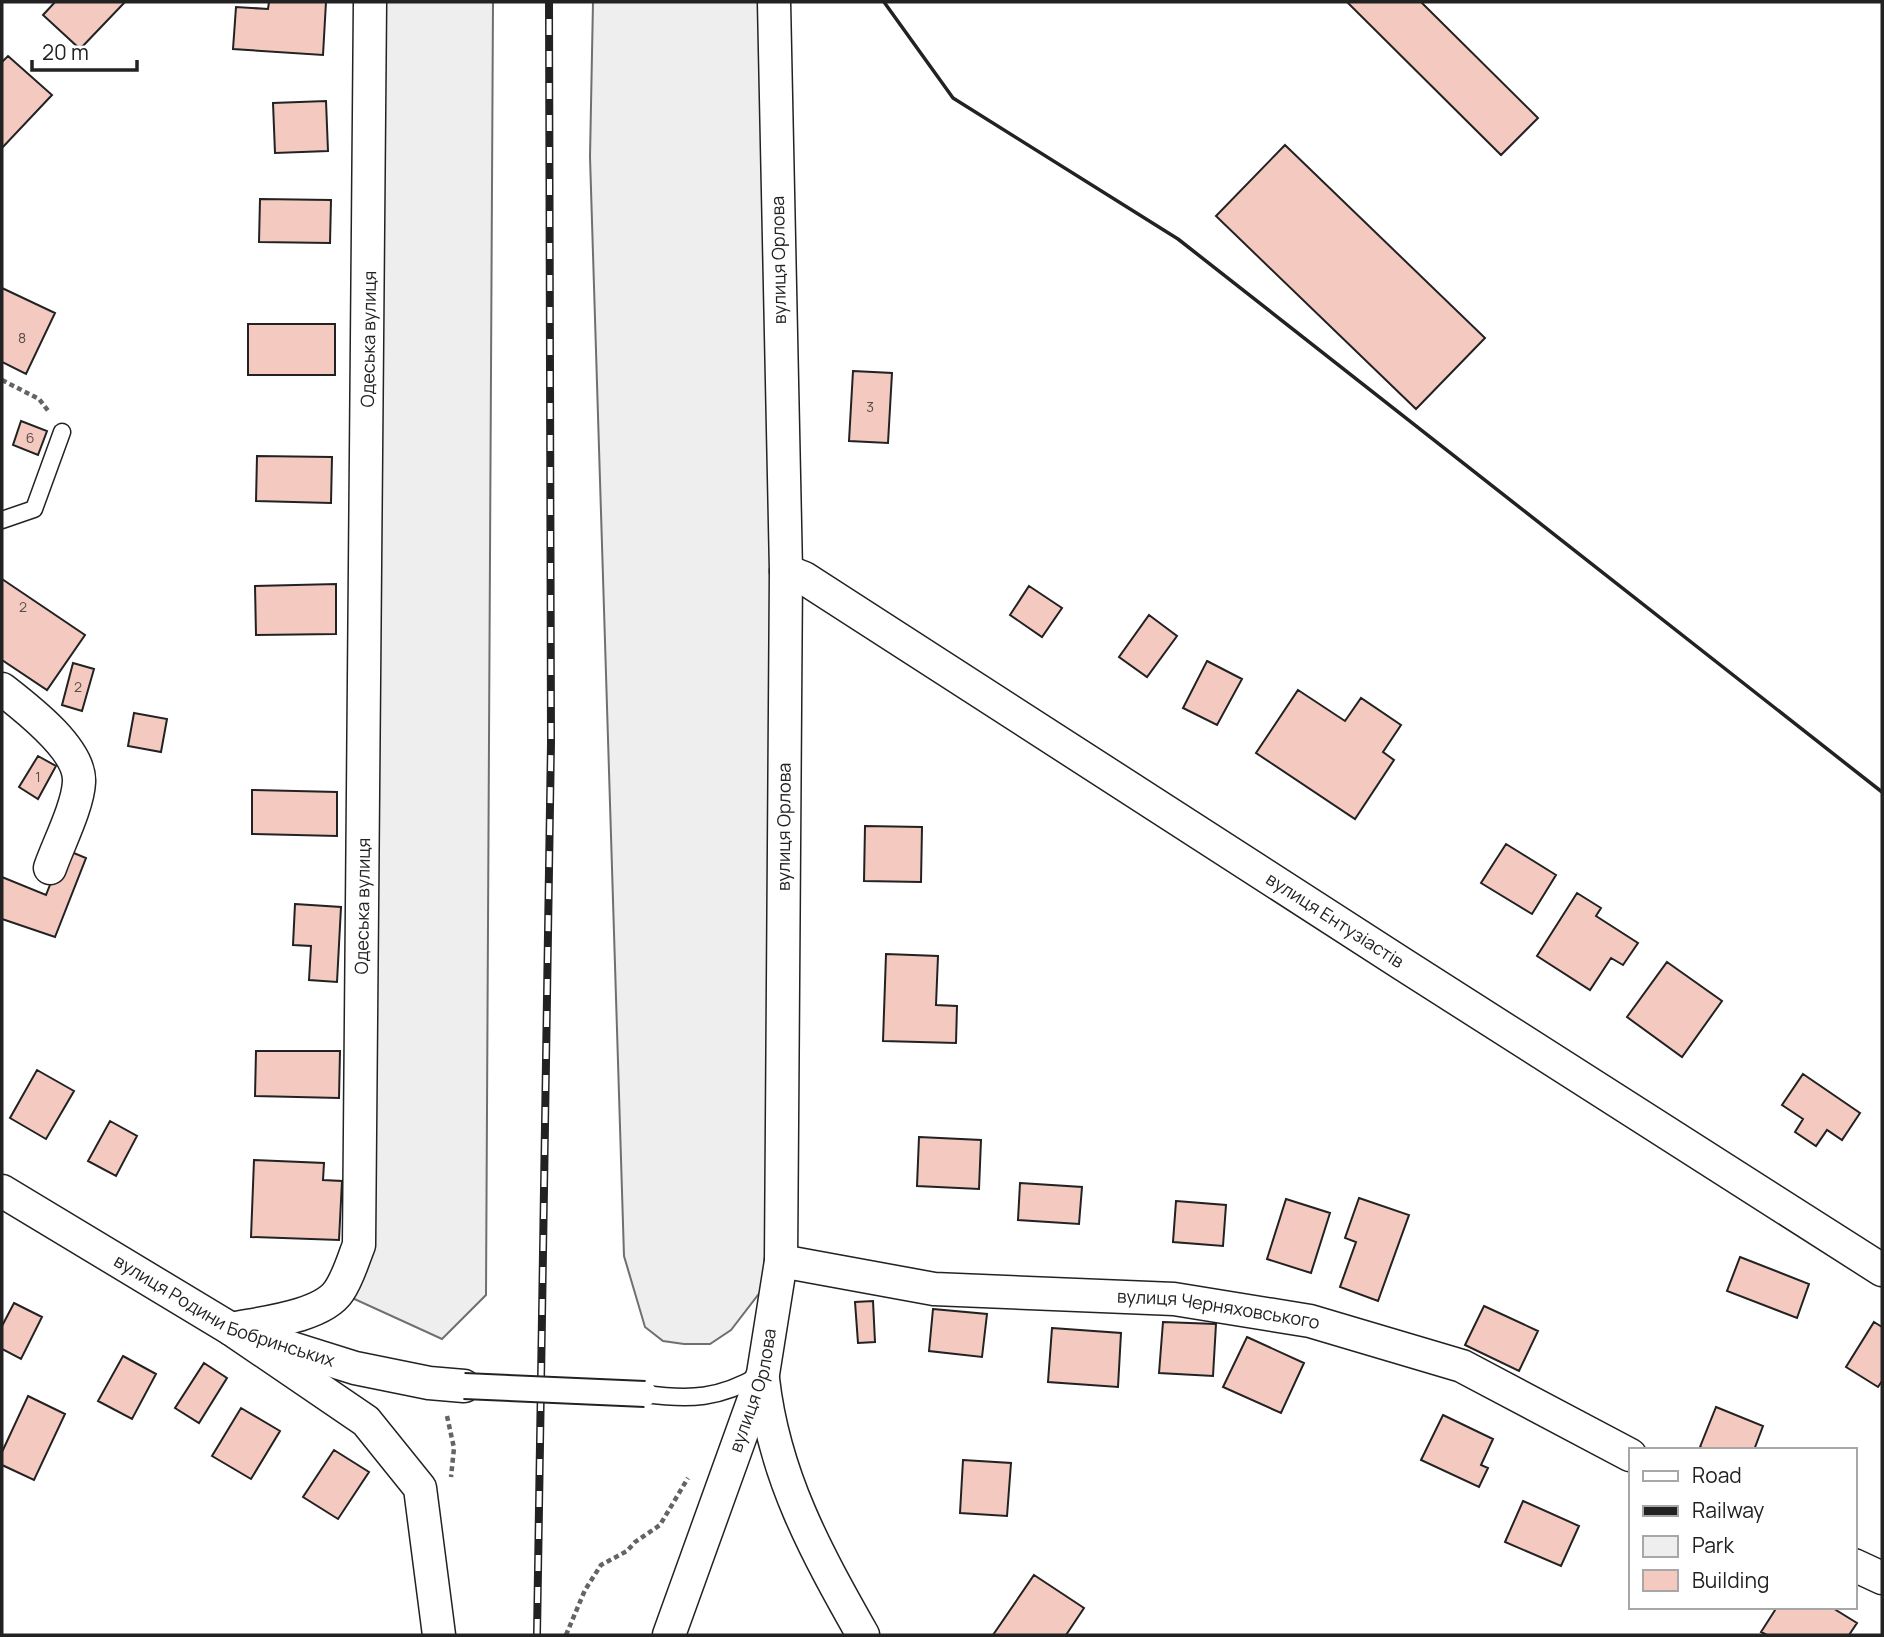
<svg xmlns="http://www.w3.org/2000/svg" width="1884" height="1637" font-family="Manrope,sans-serif">
<style>
.green{fill:#eee;stroke:#6f6f6f;stroke-width:2}
.building{fill:#f3c9c0;stroke:#222;stroke-width:2}
.lines{fill:none;stroke-linecap:round;stroke-linejoin:round}
.service-casing{stroke:#222;stroke-width:19}
.minor-casing{stroke:#222;stroke-width:35}
.path{stroke:#646464;stroke-width:4.5;stroke-dasharray:5 3.5;stroke-linecap:butt}
.service{stroke:#fff;stroke-width:16}
.minor{stroke:#fff;stroke-width:32}
.rail-casing{stroke:#222;stroke-width:8}
.rail{stroke:#fff;stroke-width:5;stroke-dasharray:16;stroke-linecap:butt}
.pedestrian-bridge-casing{stroke:#222;stroke-width:28;stroke-linecap:butt}
.pedestrian-bridge{stroke:#fff;stroke-width:24}
.wall{stroke:#222;stroke-width:3.5}
.labels{text-anchor:middle;stroke-width:5;stroke-linejoin:round;paint-order:stroke}
.number-label{font-size:14px;fill:#564c4a}
.street-label{font-size:18px;fill:#222;stroke:#fff}
</style>
<rect width="100%" height="100%" fill="#fff"/>
<path class="green" d="M369 2H493L486 1295 442 1339 339 1292 359 1245Z
M593 2H774L781 1265 731 1330 710 1344H684L663 1341 645 1327 624 1256 590 157Z"/>
<path class="building" d="M55 2H125L80 49 43 15Z
M269 2H326L323 55 233 49 236 7 268 9Z
M1347 2H1421L1538 118 1501 155Z
M8 56 52 95 2 148V62Z
M326 101 328 151 275 153 273 103Z
M1285 145 1485 338 1416 409 1216 216Z
M260 199 331 200 330 243 259 242Z
M2 288 55 313 26 374 2 362Z
M248 324H335V375H248Z
M853 371 892 373 888 443 849 441Z
M21 421 47 431 38 455 13 445Z
M257 456 332 457 331 503 256 501Z
M2 579 85 635 47 690 2 660Z
M336 584V634L256 635 255 586Z
M1029 586 1062 608 1042 637 1010 615Z
M1149 615 1177 636 1147 677 1119 657Z
M1207 661 1242 679 1217 725 1183 708Z
M73 663 94 669 82 711 62 705Z
M1298 690 1345 721 1361 698 1401 725 1383 752 1394 760 1355 819 1256 753Z
M134 713 167 719 161 752 128 746Z
M38 756 56 766 38 799 19 787Z
M252 790 337 792V836L252 834Z
M865 826 922 827 921 882 864 881Z
M1506 844 1556 875 1532 914 1481 883Z
M64 849 86 858 55 937 2 919V877L46 895Z
M1577 893 1601 908 1596 916 1638 943 1623 965 1611 958 1590 990 1537 956Z
M295 904 341 907 337 982 309 980 311 946 293 945Z
M886 954 938 956 936 1005 957 1006 956 1043 883 1041Z
M1667 962 1722 1001 1682 1057 1627 1017Z
M256 1051H340L339 1098 255 1096Z
M37 1070 74 1091 46 1139 10 1118Z
M1803 1074 1860 1113 1842 1140 1827 1130 1816 1146 1795 1132 1803 1119 1782 1105Z
M110 1121 137 1136 116 1176 88 1161Z
M919 1137 981 1140 979 1189 917 1186Z
M254 1160 324 1163 323 1180 342 1181 339 1240 251 1237Z
M1020 1183 1082 1187 1079 1224 1018 1220Z
M1359 1198 1409 1215 1378 1301 1340 1287 1356 1242 1345 1238Z
M1286 1199 1330 1213 1311 1273 1267 1259Z
M1176 1201 1226 1205 1223 1246 1173 1242Z
M1740 1257 1809 1284 1797 1318 1727 1291Z
M873 1301 875 1342 858 1343 855 1302Z
M14 1303 42 1317 21 1359 2 1349V1326Z
M1484 1306 1538 1331 1519 1371 1465 1345Z
M933 1309 987 1314 982 1357 929 1351Z
M1163 1322 1216 1324 1213 1376 1159 1373Z
M1874 1322 1882 1327V1381L1878 1387 1846 1367Z
M1052 1328 1121 1333 1118 1387 1048 1382Z
M1247 1337 1304 1363 1281 1413 1223 1387Z
M123 1356 156 1374 132 1419 98 1401Z
M204 1363 227 1378 199 1423 175 1408Z
M28 1396 65 1414 34 1480 2 1465V1452Z
M1716 1407 1763 1426 1754 1450H1706L1700 1447Z
M241 1408 280 1431 251 1479 212 1456Z
M1443 1415 1493 1439 1481 1465 1488 1468 1479 1487 1421 1460Z
M334 1450 369 1472 338 1519 303 1497Z
M963 1460 1011 1463 1007 1516 960 1513Z
M1523 1501 1579 1526 1561 1566 1505 1542Z
M1034 1575 1084 1608 1066 1635H993Z
M1777 1607H1831L1857 1623 1849 1635H1767L1761 1632Z"/>
<g class="lines">
<g class="service-casing">
<path id="service" d="M2 520 34 509 62 432
M645 1394C690 1400 719 1399 760 1375"/>
</g>
<g class="minor-casing">
<g id="minor">
<path d="M370 2 359 1245C353 1260 348 1278 339 1291 322 1317 260 1323 231 1329L366 1421 420 1488 439 1635"/>
<path id="s1" d="M786 571 804 578 1404 965 1882 1270"/>
<path d="M2 689C25 707 81 749 79 782 78 806 58 845 50 868"/>
<path id="s2" d="M2 1191 231 1329 355 1368 429 1383 464 1386"/>
<path id="s3" d="M781 1261 934 1289 1174 1299 1310 1321 1462 1366 1630 1455"/>
<path d="M763 1379C774 1476 816 1552 863 1635"/>
<path d="M1854 1565 1882 1578"/>
<path id="s4" d="M669 1635 763 1374 781 1261 786 571 774 2"/>
</g>
</g>
<path class="path" d="M2 380 39 399 49 412
M447 1416 454 1448 451 1477
M566 1635 585 1590 601 1565 627 1551 635 1542 660 1525 688 1478"/>
<use href="#service" class="service"/>
<use href="#minor" class="minor"/>
<g class="rail-casing">
<path id="rail" d="M537 1635 551 742 549 2"/>
</g>
<use href="#rail" class="rail"/>
<g class="pedestrian-bridge-casing">
<path id="pedestrian-bridge" d="M464 1386 645 1394"/>
</g>
<use href="#pedestrian-bridge" class="pedestrian-bridge"/>
<path class="wall" d="M884 2 953 98 1178 239 1882 792"/>
</g>
<g class="labels">
<g class="number-label">
<text x="22" y="343">8</text>
<text x="870" y="412">3</text>
<text x="30" y="443">6</text>
<text x="23" y="612">2</text>
<text x="78" y="692">2</text>
<text x="38" y="782">1</text>
</g>
<g class="street-label">
<text transform="translate(779 260) rotate(-91)" y="6">вулиця Орлова</text>
<text transform="translate(369 339) rotate(-89)" y="6">Одеська вулиця</text>
<text dy="6" stroke="none"><textPath href="#s4" startOffset="826">вулиця Орлова</textPath></text>
<text transform="translate(363 906) rotate(-89)" y="6">Одеська вулиця</text>
<text dy="6" stroke="none"><textPath href="#s1" startOffset="651">вулиця Ентузіастів</textPath></text>
<text dy="6" stroke="none"><textPath href="#s2" startOffset="254">вулиця Родини Бобринських</textPath></text>
<text dy="6" stroke="none"><textPath href="#s3" startOffset="441">вулиця Черняховського</textPath></text>
<text dy="6" stroke="none"><textPath href="#s4" startOffset="259">вулиця Орлова</textPath></text>
</g>
</g>
<rect width="1884" height="1637" fill="none" stroke="#222222" stroke-width="7"/>
<rect x="1629" y="1448" width="228" height="161" fill="#ffffff" stroke="#a7a7a7" stroke-width="2"/>
<rect x="1643" y="1471" width="35" height="10" fill="#ffffff" stroke="#a7a7a7" stroke-width="2"/>
<text x="1692" y="1483" font-size="21" fill="#222222">Road</text>
<rect x="1643" y="1506" width="35" height="10" fill="#222222" stroke="#a7a7a7" stroke-width="2"/>
<text x="1692" y="1518" font-size="21" fill="#222222">Railway</text>
<rect x="1643" y="1536" width="35" height="21" fill="#eeeeee" stroke="#a7a7a7" stroke-width="2"/>
<text x="1692" y="1553" font-size="21" fill="#222222">Park</text>
<rect x="1643" y="1570" width="35" height="21" fill="#f3c9c0" stroke="#a7a7a7" stroke-width="2"/>
<text x="1692" y="1588" font-size="21" fill="#222222">Building</text>
<path d="M32 60v10h105v-10" fill="none" stroke="#222222" stroke-width="3.5"/>
<text x="42" y="60" font-size="21" fill="#222222" stroke="#ffffff" stroke-width="5" paint-order="stroke">20 m</text>
</svg>
